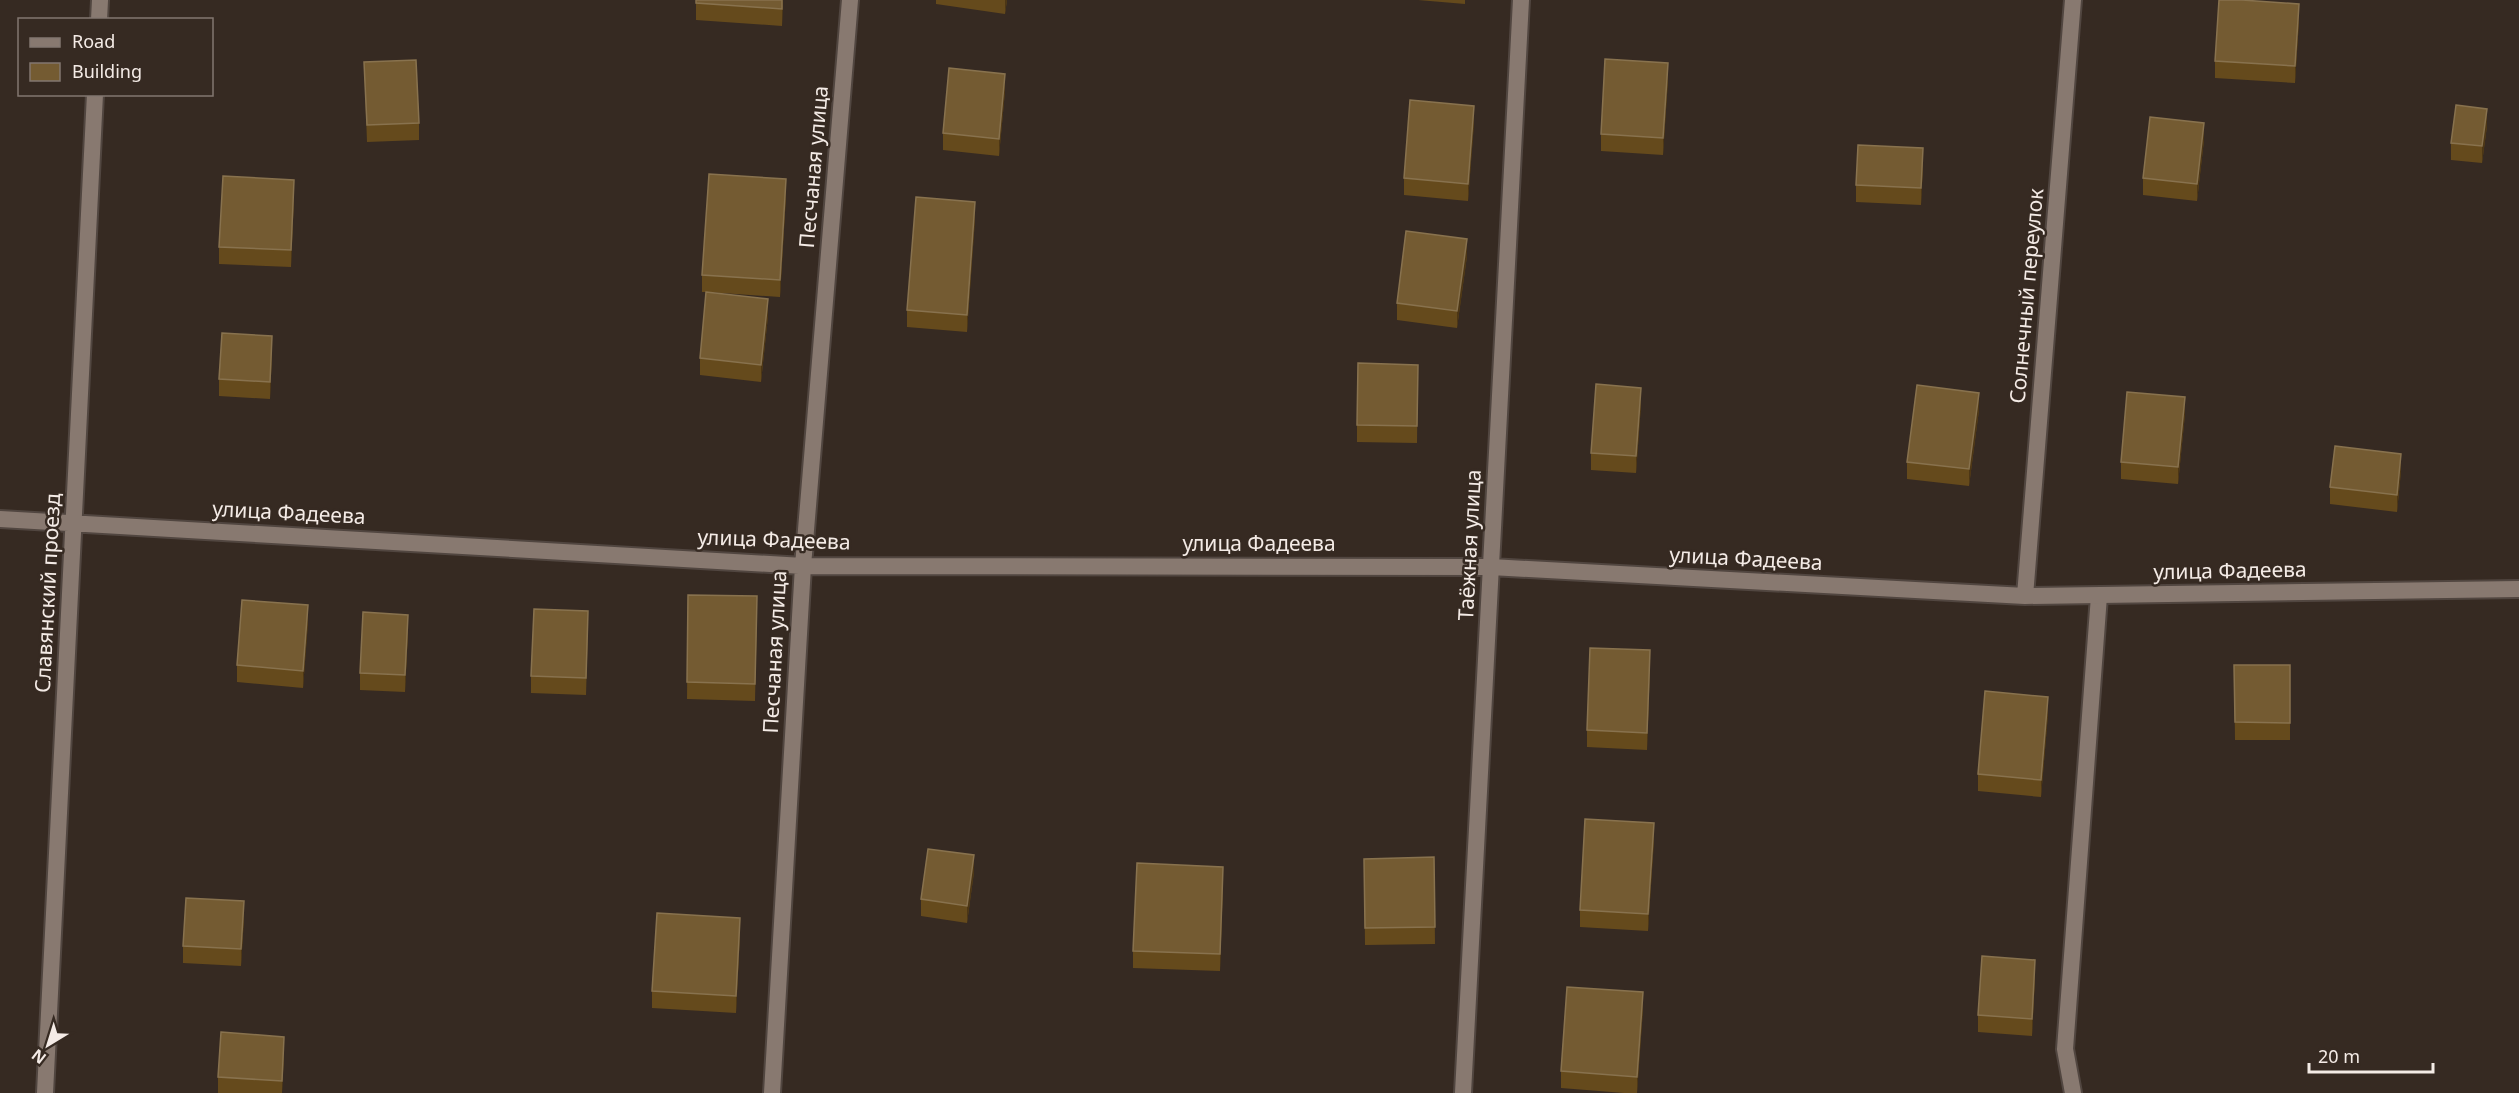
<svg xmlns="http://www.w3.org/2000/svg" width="2519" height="1093" font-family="'Noto Sans',sans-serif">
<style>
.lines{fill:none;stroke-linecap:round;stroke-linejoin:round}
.service-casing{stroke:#514640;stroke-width:20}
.minor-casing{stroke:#514640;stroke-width:20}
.service{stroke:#887970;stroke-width:16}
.minor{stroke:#887970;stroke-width:16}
.wall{fill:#654a1c}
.shaded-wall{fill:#4c3615}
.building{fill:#745b32;stroke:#88724e;stroke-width:1.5}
.labels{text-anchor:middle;stroke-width:5;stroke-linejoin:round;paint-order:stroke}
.street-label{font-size:21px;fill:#f4ebe6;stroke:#362a22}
</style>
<rect width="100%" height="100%" fill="#362a22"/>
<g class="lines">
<g class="service-casing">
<path id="service" d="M2073 1093 2065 1049 2099 596"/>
</g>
<g class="minor-casing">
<path id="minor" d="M99 20 100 0
M0 519 803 566 1491 567 2025 596 2519 589
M2025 596 2073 0
M45 1093 95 94
M772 1093 803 566 850 0
M1463 1093 1521 0"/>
</g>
<use href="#service" class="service"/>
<use href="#minor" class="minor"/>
</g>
<path class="wall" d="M696 0H783L782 26 696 20Z
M936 0H1007L1005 14 936 4Z
M1418 0H1465V4Z
M2299 21 2295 83 2215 78V61Z
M364 62 419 123V140L367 142Z
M1668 80 1663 155 1601 151V134Z
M1005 91 999 156 943 150V133Z
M1474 123 1468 201 1404 195V178Z
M2487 126 2482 163 2451 160V143Z
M2204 140 2197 201 2143 195V178Z
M1923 165 1921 205 1856 202V185Z
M786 196 780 297 707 292 768 316 761 382 700 375V358L706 292H702V275Z
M294 197 291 267 219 264V247Z
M975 219 967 332 907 327V310Z
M1467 256 1457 328 1397 320V303Z
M272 353 270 399 219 396V379Z
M1418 365 1417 443 1357 442V425Z
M1641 405 1636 473 1591 470V453Z
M1979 410 1969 486 1907 479V462Z
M2185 414 2178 484 2121 479V462Z
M2401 471 2397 512 2330 504V487Z
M688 595 757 613 755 701 687 699Z
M308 622 303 688 237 682V665Z
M588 628 586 695 531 693V676Z
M408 632 405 692 360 690V673Z
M2234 665H2290V740H2235Z
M1650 667 1647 750 1587 747V730Z
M2048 714 2041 797 1978 791V774Z
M1654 840 1648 931 1580 927V910Z
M1434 857 1435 944 1365 945 1364 859Z
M974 872 967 923 921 916V899Z
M1223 884 1220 971 1133 968V951Z
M244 918 241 966 183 963V946Z
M740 935 736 1013 652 1008V991Z
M2035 977 2032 1036 1978 1032V1015Z
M1643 1009 1637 1093H1624L1561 1088V1071Z
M284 1054 282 1093H218V1077Z"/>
<path class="shaded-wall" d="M782 0H783L782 26Z
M1005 0H1007L1005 14Z
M2299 4V21L2295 83V66Z
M1668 63V80L1663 155V138Z
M1005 74V91L999 156V139Z
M1474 106V123L1468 201V184Z
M2487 109V126L2482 163V146Z
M2204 123V140L2197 201V184Z
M1923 148V165L1921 205V188Z
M786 179V196L780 297V280Z
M294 180V197L291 267V250Z
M975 202V219L967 332V315Z
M1467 239V256L1457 328V311Z
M768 299V316L761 382V365Z
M272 336V353L270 399V382Z
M1641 388V405L1636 473V456Z
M1979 393V410L1969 486V469Z
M2185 397V414L2178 484V467Z
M2401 454V471L2397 512V495Z
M308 605V622L303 688V671Z
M408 615V632L405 692V675Z
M1650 650V667L1647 750V733Z
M2048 697V714L2041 797V780Z
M1654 823V840L1648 931V914Z
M974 855V872L967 923V906Z
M1223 867V884L1220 971V954Z
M244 901V918L241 966V949Z
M740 918V935L736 1013V996Z
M2035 960V977L2032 1036V1019Z
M1643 992V1009L1637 1093V1077Z
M284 1037V1054L282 1093V1081Z"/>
<path class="building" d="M696 0H782V9L696 3Z
M2219 0H2242L2299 4 2295 66 2215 61Z
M1605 59 1668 63 1663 138 1601 134Z
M416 60 419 123 367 125 364 62Z
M949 68 1005 74 999 139 943 133Z
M1410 100 1474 106 1468 184 1404 178Z
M2456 105 2487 109 2482 146 2451 143Z
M2150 117 2204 123 2197 184 2143 178Z
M1858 145 1923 148 1921 188 1856 185Z
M709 174 786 179 780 280 702 275Z
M223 176 294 180 291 250 219 247Z
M916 197 975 202 967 315 907 310Z
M1406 231 1467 239 1457 311 1397 303Z
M706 292 768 299 761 365 700 358Z
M222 333 272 336 270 382 219 379Z
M1358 363 1418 365 1417 426 1357 425Z
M1596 384 1641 388 1636 456 1591 453Z
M1917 385 1979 393 1969 469 1907 462Z
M2127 392 2185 397 2178 467 2121 462Z
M2335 446 2401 454 2397 495 2330 487Z
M688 595 757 596 755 684 687 682Z
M242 600 308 605 303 671 237 665Z
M534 609 588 611 586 678 531 676Z
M363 612 408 615 405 675 360 673Z
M1590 648 1650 650 1647 733 1587 730Z
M2234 665H2290V723L2235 722Z
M1985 691 2048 697 2041 780 1978 774Z
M1585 819 1654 823 1648 914 1580 910Z
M928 849 974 855 967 906 921 899Z
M1434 857 1435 927 1365 928 1364 859Z
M1137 863 1223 867 1220 954 1133 951Z
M186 898 244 901 241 949 183 946Z
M657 913 740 918 736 996 652 991Z
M1982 956 2035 960 2032 1019 1978 1015Z
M1567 987 1643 992 1637 1077 1561 1071Z
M221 1032 284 1037 282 1081 218 1077Z"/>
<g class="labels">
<g class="street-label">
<text transform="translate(814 167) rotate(-85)" y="7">Песчаная улица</text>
<text transform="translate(2027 296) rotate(-85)" y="7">Солнечный переулок</text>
<text transform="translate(289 513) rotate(3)" y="7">улица Фадеева</text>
<text transform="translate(774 540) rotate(2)" y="7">улица Фадеева</text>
<text x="1259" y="551">улица Фадеева</text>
<text transform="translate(1470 545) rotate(-87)" y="7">Таёжная улица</text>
<text transform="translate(1746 559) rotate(3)" y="7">улица Фадеева</text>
<text transform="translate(2230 571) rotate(-1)" y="7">улица Фадеева</text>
<text transform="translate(48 593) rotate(-87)" y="7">Славянский проезд</text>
<text transform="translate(775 652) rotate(-87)" y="7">Песчаная улица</text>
</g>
</g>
<rect x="18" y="18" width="195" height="78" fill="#362a22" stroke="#827770" stroke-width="1.5"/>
<rect x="30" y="38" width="30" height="9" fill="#887970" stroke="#827770" stroke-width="1.5"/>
<text x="72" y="48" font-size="18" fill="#f4ebe6">Road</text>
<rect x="30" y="63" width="30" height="18" fill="#745b32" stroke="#827770" stroke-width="1.5"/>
<text x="72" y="78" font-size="18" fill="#f4ebe6">Building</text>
<g transform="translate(48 1045) rotate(218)" stroke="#362a22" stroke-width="4.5" paint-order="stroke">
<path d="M0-4.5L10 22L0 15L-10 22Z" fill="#f4ebe6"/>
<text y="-9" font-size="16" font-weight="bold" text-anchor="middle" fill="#f4ebe6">N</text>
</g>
<path d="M2309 1063v9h124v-9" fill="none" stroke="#f4ebe6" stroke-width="3"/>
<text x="2318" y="1063" font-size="18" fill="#f4ebe6" stroke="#362a22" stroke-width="4.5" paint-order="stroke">20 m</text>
</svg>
